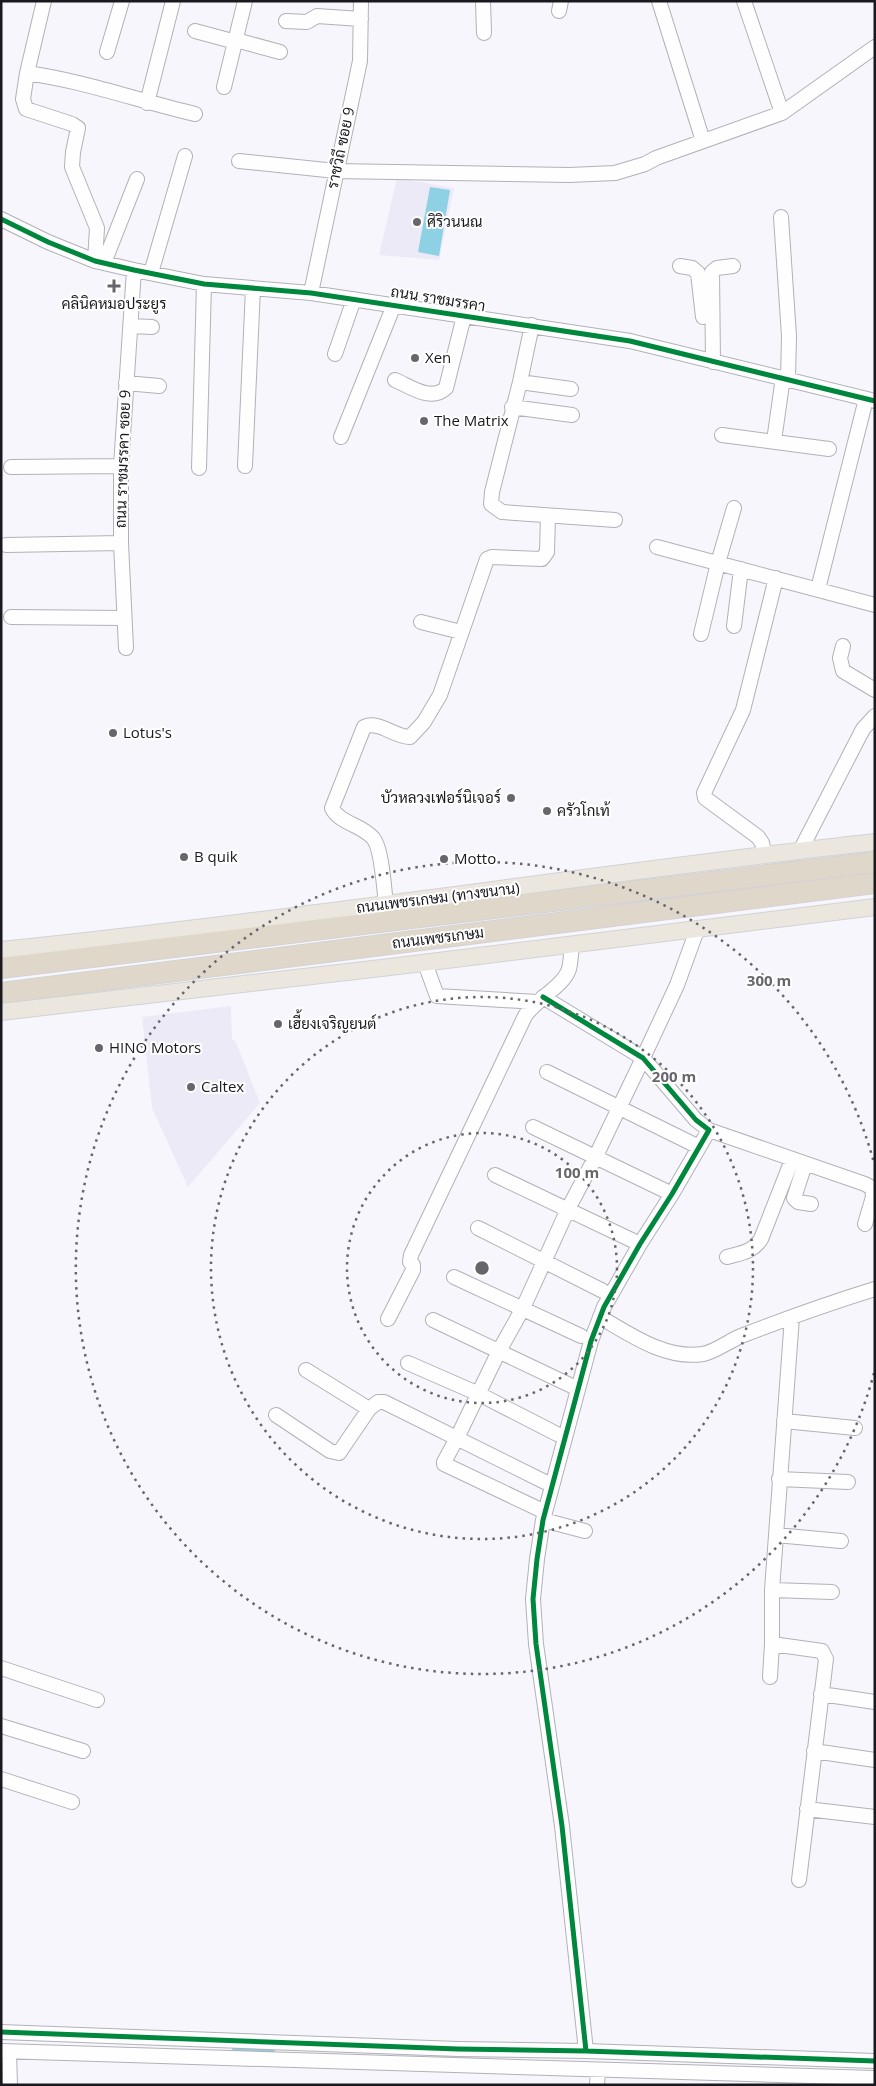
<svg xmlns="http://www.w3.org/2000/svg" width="876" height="2086" font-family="'Open Sans',Sarabun,sans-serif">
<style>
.built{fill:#edeaf8}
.water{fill:#8ed0e4}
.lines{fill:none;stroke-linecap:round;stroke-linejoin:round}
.canal{stroke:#8ed0e4;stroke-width:10}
.minor-casing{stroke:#b2b1b7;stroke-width:16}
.major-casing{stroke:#d2d2d6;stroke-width:18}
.highway-casing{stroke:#d2d2d6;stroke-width:22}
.minor{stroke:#fefeff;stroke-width:14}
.major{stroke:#ebe7df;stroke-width:16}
.highway{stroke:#dfd7ca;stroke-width:20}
.cycleway-casing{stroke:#fff;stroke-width:8}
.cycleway{stroke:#00873e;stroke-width:5}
.ring{fill:none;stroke:#67666c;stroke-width:2.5;stroke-dasharray:2.5 5}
.poi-dot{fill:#67666c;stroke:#fff;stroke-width:2}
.labels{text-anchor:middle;stroke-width:4;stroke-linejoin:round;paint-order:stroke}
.street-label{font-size:15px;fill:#1a191f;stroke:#fff}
.poi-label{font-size:15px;fill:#1a191f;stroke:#fff;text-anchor:start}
.centre{fill:#67666c;stroke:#fff;stroke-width:2.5}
.ring-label{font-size:15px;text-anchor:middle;font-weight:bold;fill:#67666c;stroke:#fff;stroke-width:4;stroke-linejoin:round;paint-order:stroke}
</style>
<rect width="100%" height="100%" fill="#f7f6fc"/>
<path class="built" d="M397 178 454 188 439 260 379 255Z
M231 1006 232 1039 236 1042 260 1103 188 1187 152 1108 142 1017Z"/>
<path class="water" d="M430 187 450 190 439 256 418 252Z"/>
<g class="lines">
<path class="canal" d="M237 2048 270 2049"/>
<g class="minor-casing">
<path id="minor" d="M44 1 27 73C84 81 139 101 195 114
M483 1 484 33
M659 1 703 141
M744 1 782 113
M559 11 561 1
M286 21 307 22 317 16 361 19
M195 31 236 42
M236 40 280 52
M107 52 122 1
M27 73 23 99 26 109 72 124 78 128 73 152 72 167 97 228 95 261
M224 87 245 1
M147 103 173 1
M239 161 336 171 569 175 615 173 645 164 656 158 782 113 875 47
M781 217 789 336 788 379
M1 219 48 242 95 261 134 270 204 284 311 293 630 341 875 401
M104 263 137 179
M680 266 692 268 698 273 703 317
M151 273 185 156
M311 293 360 61 361 1
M532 325 520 382 492 492 491 504 502 512 615 520
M131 326 152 327
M335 354 354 299
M713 362 712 272 717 268 733 266
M395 380C411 387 431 402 446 388L464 316
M520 382 571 389
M126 383 159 386
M512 407 572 415
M722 435 829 449
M341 437 394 305
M774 441 783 377
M245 466 253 288
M11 467 121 466
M199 468 204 284
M6 545 121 543
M657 547 875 605
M818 589 866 399
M11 617 124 618
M421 622 461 632
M734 626 741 569
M701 634 718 563 734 508
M843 646 840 658 843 671 875 690
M126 648 121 543V466L134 270
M800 851 863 729 875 716
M765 855 762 843 758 837 705 798 704 793 743 710 776 578
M386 904C384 889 382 848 373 838 362 825 339 823 332 808L364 727C379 720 394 737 410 737L424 722 440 695 487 559 492 557 542 559 547 552 548 516
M425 963 437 996 537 1002
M543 997 643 1058 696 1120 709 1130 672 1194 640 1244 604 1307 591 1341 543 1520 537 1559 533 1599 536 1644 562 1826 586 2051
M547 1072 699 1147
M533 1127 672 1194
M709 1130 865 1184 872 1188 873 1197 865 1224
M805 1164 794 1198 798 1202 811 1204
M495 1175 640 1244
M478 1228 603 1291
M727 1257C741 1253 753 1252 761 1239L792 1160
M454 1277 581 1336
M600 1317C629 1334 666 1360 703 1354 715 1352 729 1341 741 1336 785 1319 830 1303 875 1289
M792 1317 772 1590V1644L822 1651 826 1659 799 1880
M388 1319 413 1270V1265L410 1262 411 1255 525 1016C535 1000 564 986 569 969 571 961 571 952 572 945
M433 1320 574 1387
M408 1363 479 1394 557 1434
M306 1370 369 1409
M276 1415 330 1451 339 1453 369 1409 378 1402H384L545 1482
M784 1421 855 1428
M779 1479 848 1482
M545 1512 444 1464V1462L457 1438 499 1351 523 1308 568 1209 595 1158 643 1058 677 985 697 930
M543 1520 585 1531
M776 1535 841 1541
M772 1590 832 1592
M1 1668 97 1700
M770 1677 772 1644
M821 1694 875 1702
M1 1726 83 1751
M814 1751 875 1760
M1 1779 72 1802
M807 1809 875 1817
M1 2032 458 2049 586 2051 875 2061
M1 2051 875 2078
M9 2052 10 2085
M597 2085 598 2070"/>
</g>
<g class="major-casing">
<path id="major" d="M1 950C293 920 583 875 875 842
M1 1012 390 967 875 907"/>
</g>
<g class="highway-casing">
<path id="highway" d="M1 968 875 862
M1 993 875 883"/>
</g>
<use href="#minor" class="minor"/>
<use href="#major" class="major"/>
<use href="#highway" class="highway"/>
<g class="cycleway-casing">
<path id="cycleway" d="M1 219 48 242 95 261 134 270 204 284 311 293 630 341 875 401
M543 997 643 1058 696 1120 709 1130 672 1194 640 1244 604 1307 591 1341 543 1520 537 1559 533 1599 536 1644 562 1826 586 2051
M1 2032 458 2049 586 2051 875 2061"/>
</g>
<use href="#cycleway" class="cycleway"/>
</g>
<g class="ring">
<circle cx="482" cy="1268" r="135"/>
<circle cx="482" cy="1268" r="271"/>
<path d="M874 1373A406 406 0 1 1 874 1163"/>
</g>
<g class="poi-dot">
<circle cx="417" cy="222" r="5"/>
<path d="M111.5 278.5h5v5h5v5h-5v5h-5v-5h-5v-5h5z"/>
<circle cx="415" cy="358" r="5"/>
<circle cx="424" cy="421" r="5"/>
<circle cx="113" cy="733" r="5"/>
<circle cx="511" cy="798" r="5"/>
<circle cx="547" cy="811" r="5"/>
<circle cx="184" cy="857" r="5"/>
<circle cx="444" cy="859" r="5"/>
<circle cx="278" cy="1024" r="5"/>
<circle cx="99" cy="1048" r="5"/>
<circle cx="191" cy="1087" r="5"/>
</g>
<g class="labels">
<g class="street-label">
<text transform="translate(341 148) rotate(-78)" y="5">ราชวิถี ซอย 9</text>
<text transform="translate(438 299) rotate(9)" y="5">ถนน ราชมรรคา</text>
<text transform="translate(123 459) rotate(-88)" y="5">ถนน ราชมรรคา ซอย 9</text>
<text transform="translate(438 898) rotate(-7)" y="5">ถนนเพชรเกษม (ทางขนาน)</text>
<text transform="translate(438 938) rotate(-7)" y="5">ถนนเพชรเกษม</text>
</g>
<g class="poi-label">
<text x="427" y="227">ศิริวนนณ</text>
<text x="114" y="309" text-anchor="middle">คลินิคหมอประยูร</text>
<text x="425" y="363">Xen</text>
<text x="434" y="426">The Matrix</text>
<text x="123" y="738">Lotus's</text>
<text x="501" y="803" text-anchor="end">บัวหลวงเฟอร์นิเจอร์</text>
<text x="557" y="816">ครัวโกเท้</text>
<text x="194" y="862">B quik</text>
<text x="454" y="864">Motto</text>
<text x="288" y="1029">เฮี้ยงเจริญยนต์</text>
<text x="109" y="1053">HINO Motors</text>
<text x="201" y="1092">Caltex</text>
</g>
</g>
<circle cx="482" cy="1268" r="8" class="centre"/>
<g class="ring-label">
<text x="769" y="986">300 m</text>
<text x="674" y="1082">200 m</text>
<text x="577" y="1178">100 m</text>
</g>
<rect width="876" height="2086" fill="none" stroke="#1a191f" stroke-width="5"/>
</svg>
